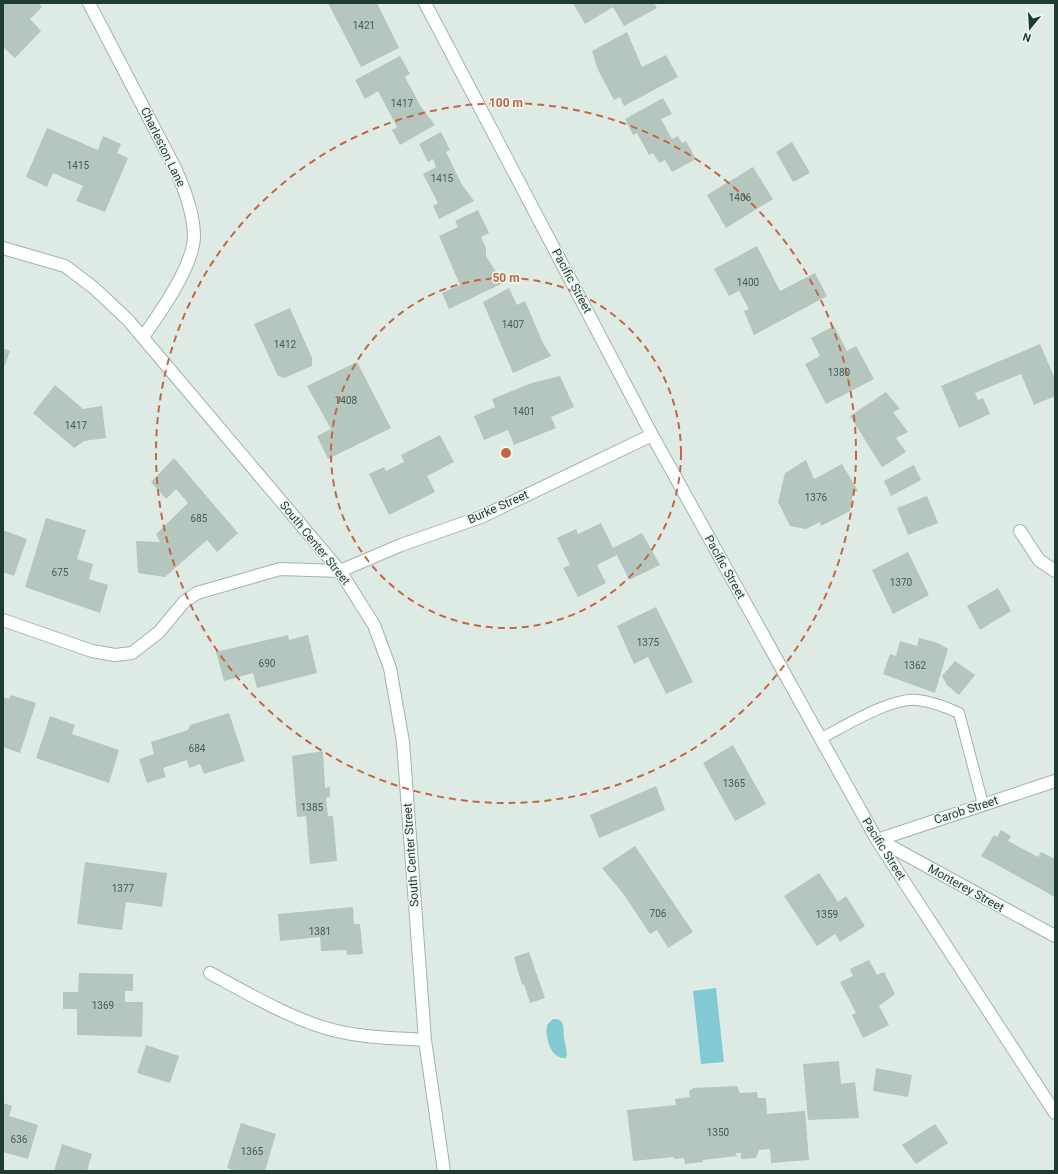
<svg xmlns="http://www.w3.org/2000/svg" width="1058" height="1174" font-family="Roboto,sans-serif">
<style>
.water{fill:#82c9d4}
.building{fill:#b4c6be}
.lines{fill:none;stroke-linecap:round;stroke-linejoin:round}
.lane-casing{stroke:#a1b3ac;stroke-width:12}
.street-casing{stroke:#a1b3ac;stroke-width:14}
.lane{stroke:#fff;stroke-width:10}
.street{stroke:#fff;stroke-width:12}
.ring{fill:none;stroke:#c46646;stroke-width:2;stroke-dasharray:7 5}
.labels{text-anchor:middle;stroke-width:3;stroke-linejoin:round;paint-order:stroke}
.number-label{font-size:10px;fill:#445e56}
.street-label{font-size:12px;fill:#1f3c33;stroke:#eff7f3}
.centre{fill:#c46646;stroke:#eff7f3;stroke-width:2}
.ring-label{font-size:12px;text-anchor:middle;font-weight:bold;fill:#c46646;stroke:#eff7f3;stroke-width:3;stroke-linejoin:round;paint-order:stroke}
</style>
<rect width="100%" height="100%" fill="#deebe5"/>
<path class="water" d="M716 988 724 1062 701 1064 693 991Z
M553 1019C566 1018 563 1030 564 1038 565 1045 568 1052 566 1058 550 1059 545 1037 547 1025Z"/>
<path class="building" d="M3 3H38L42 7 30 19 41 31 15 58 3 47Z
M328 3H377L399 48 361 67Z
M573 3H654L657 8 624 26 613 7 585 24Z
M627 32 642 67 666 55 678 77 624 106 620 97 614 100 598 70 592 51Z
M400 56 410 74 405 77 421 107 435 125 400 145 392 130 397 127 378 91 365 99 355 80Z
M663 98 672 114 661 119 672 139 678 136 682 143 686 141 696 159 672 172 665 160 659 163 653 153 649 155 637 133 633 135 625 119Z
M47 128 98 150 103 136 121 144 117 153 128 158 105 212 76 201 83 186 53 173 47 187 26 177Z
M441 132 450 150 446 152 461 183 474 201 439 219 433 206 438 203 423 174 436 167 433 159 428 162 419 144Z
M792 142 810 173 793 182 776 152Z
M753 167 773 199 726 228 707 195Z
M478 210 489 233 481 237 486 248V256L503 283 449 309 442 293 460 285 439 236 458 227 455 221Z
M757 246 780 291 815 273 827 296 754 335 744 311 749 309 739 291 729 296 714 269Z
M509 288 517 305 525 301 543 343 551 356 513 373 483 302Z
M290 308 312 358V366L284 378 278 376 254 324Z
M834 326 847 351 856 346 874 379 826 404 805 364 820 356 811 338Z
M1040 344 1055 379V396L1034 405 1021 374 975 393 978 400 983 398 990 414 959 428 941 386Z
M3 348 10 351 3 370Z
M357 362 391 428 328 459 317 436 331 429 307 386Z
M560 376 574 407 551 417 556 428 514 445 508 430 484 440 474 416 495 407 492 399 532 383Z
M55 385 83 409 102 406 106 438 84 441 74 448 33 413Z
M886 392 900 409 893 412 908 432 896 438 906 452 882 467 850 416Z
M440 435 454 462 427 476 435 492 389 515 369 474 384 467 386 471 404 462 401 455Z
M174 458 238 533 217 552 207 540 165 577 138 573 136 541 160 542 156 534 188 503 176 489 166 499 151 482Z
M806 460 814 479 842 464 858 491 853 493 850 511 821 526 820 522 806 529 790 526 778 502 785 473Z
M914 465 921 480 891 496 884 481Z
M927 496 938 523 908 535 897 508Z
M46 518 86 530 77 559 93 564 89 579 108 585 100 613 25 587Z
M601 523 613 548 642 533 660 565 629 580 617 555 597 565 606 583 578 597 563 568 570 565 557 538 576 529 578 534Z
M3 530 27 539 14 576 3 572Z
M908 552 929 595 893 614 872 570Z
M998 588 1011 611 980 630 967 606Z
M656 607 693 682 666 694 648 657 634 664 617 626Z
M288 635 289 640 308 635 317 673 257 688 253 673 224 681 216 652Z
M919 638 938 643 948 649 935 693 883 674 890 654 896 656 900 641 917 646Z
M955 661 975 675 959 695 947 685 942 676Z
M11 695 36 703 20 753 3 747V697L9 699Z
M229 713 245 761 204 774 200 764 189 768 187 760 163 768 166 777 147 783 139 759 154 754 151 742 188 730 190 725Z
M50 716 75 725 72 734 119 750 109 783 36 758Z
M733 745 766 804 735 821 703 763Z
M323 751 325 788 330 787V797L326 798 328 816H333L337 861 310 864 306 816 297 817 292 756Z
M656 786 665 810 599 838 590 815Z
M1001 830 1011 836 1008 841 1038 857 1041 852 1055 859V897L981 856 994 835 997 837Z
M635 846 693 932 668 948 657 930 650 934 625 896 602 868Z
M85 862 167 873 162 907 126 902 122 930 77 924Z
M819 873 838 902 846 896 865 926 840 942 835 934 817 946 784 896Z
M353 907 354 924H360L363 954 347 955 346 950 321 951 320 937 280 941 278 914Z
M529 952 545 998 530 1003 524 984 522 985 514 957Z
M869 960 877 975 884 972 895 994 879 1006 889 1025 863 1038 852 1015 856 1013 840 982 853 976 850 969Z
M79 973 133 974V991H125V1002H143L142 1037 77 1035V1009H63V992H78Z
M146 1045 179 1056 170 1083 137 1073Z
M839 1061 841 1084 855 1082 859 1118 808 1120 803 1064Z
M876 1068 912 1075 908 1097 873 1091Z
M737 1086 740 1093 757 1092 758 1098H766L767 1114 805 1111 809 1160 771 1163 770 1149 759 1150 756 1158 741 1159V1153H736L737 1156 703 1160V1162L685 1164 684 1158 674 1159V1157L633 1161 627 1110 676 1105 675 1099 690 1097 689 1091 693 1088Z
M3 1103 12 1106 9 1116 38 1125 28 1159 3 1152Z
M241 1123 276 1134 265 1171H236L227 1168Z
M935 1124 948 1143 916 1164 902 1145Z
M62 1144 92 1154 87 1171H54Z"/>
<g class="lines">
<g class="lane-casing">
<path id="lane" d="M820 739C845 726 891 697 918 700 933 702 946 707 959 713L983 804"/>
</g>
<g class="street-casing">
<path id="street" d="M89 3 176 170C185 191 193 212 194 234 195 264 160 313 143 337
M425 3 652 435 877 840 1055 1113
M3 248 65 266 94 288 128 320 340 571 374 625 390 668 403 742 425 1040 444 1171
M1020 531 1039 560 1055 571
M3 620 92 651 115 655 132 653 159 632 184 602 197 593 280 569 340 571 401 545 481 517 652 435
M877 840 1055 781
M879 840 1055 936
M210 973C247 993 296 1022 337 1031 365 1038 396 1038 425 1040"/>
</g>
<use href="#lane" class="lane"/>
<use href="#street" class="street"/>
</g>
<g class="ring">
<circle cx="506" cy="453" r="175"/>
<circle cx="506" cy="453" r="350"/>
</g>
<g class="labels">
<g class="number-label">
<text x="364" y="29">1421</text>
<text x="402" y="107">1417</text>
<text x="78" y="169">1415</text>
<text x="442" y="182">1415</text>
<text x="740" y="201">1406</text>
<text x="748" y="286">1400</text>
<text x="513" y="328">1407</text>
<text x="285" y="348">1412</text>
<text x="839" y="376">1380</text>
<text x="346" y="404">1408</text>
<text x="524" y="415">1401</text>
<text x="76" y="429">1417</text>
<text x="816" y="501">1376</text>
<text x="199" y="522">685</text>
<text x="60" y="576">675</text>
<text x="901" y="586">1370</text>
<text x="648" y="646">1375</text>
<text x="267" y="667">690</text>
<text x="915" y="669">1362</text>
<text x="197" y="752">684</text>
<text x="734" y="787">1365</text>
<text x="312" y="811">1385</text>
<text x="123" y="892">1377</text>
<text x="658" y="917">706</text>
<text x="827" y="918">1359</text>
<text x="320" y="935">1381</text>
<text x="103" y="1009">1369</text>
<text x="718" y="1136">1350</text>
<text x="19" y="1143">636</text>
<text x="252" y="1155">1365</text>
</g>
<g class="street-label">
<text transform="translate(163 147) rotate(64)" y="4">Charleston Lane</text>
<text transform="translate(572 281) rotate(62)" y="4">Pacific Street</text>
<text transform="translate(498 507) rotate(-24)" y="4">Burke Street</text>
<text transform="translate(315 543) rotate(51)" y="4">South Center Street</text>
<text transform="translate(725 567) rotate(61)" y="4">Pacific Street</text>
<text transform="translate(966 810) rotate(-18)" y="4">Carob Street</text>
<text transform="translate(884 849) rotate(58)" y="4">Pacific Street</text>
<text transform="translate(411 855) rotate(-94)" y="4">South Center Street</text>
<text transform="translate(966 888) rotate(29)" y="4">Monterey Street</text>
</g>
</g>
<circle cx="506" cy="453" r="6" class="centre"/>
<g class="ring-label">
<text x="506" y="107">100 m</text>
<text x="506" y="282">50 m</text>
</g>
<rect width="1058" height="1174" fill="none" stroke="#1f3c33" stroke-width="8"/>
<g transform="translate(1030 28) rotate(198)" stroke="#eff7f3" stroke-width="3" paint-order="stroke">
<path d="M0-3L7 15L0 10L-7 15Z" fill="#1f3c33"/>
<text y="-6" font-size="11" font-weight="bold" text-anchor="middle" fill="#1f3c33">N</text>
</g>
</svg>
